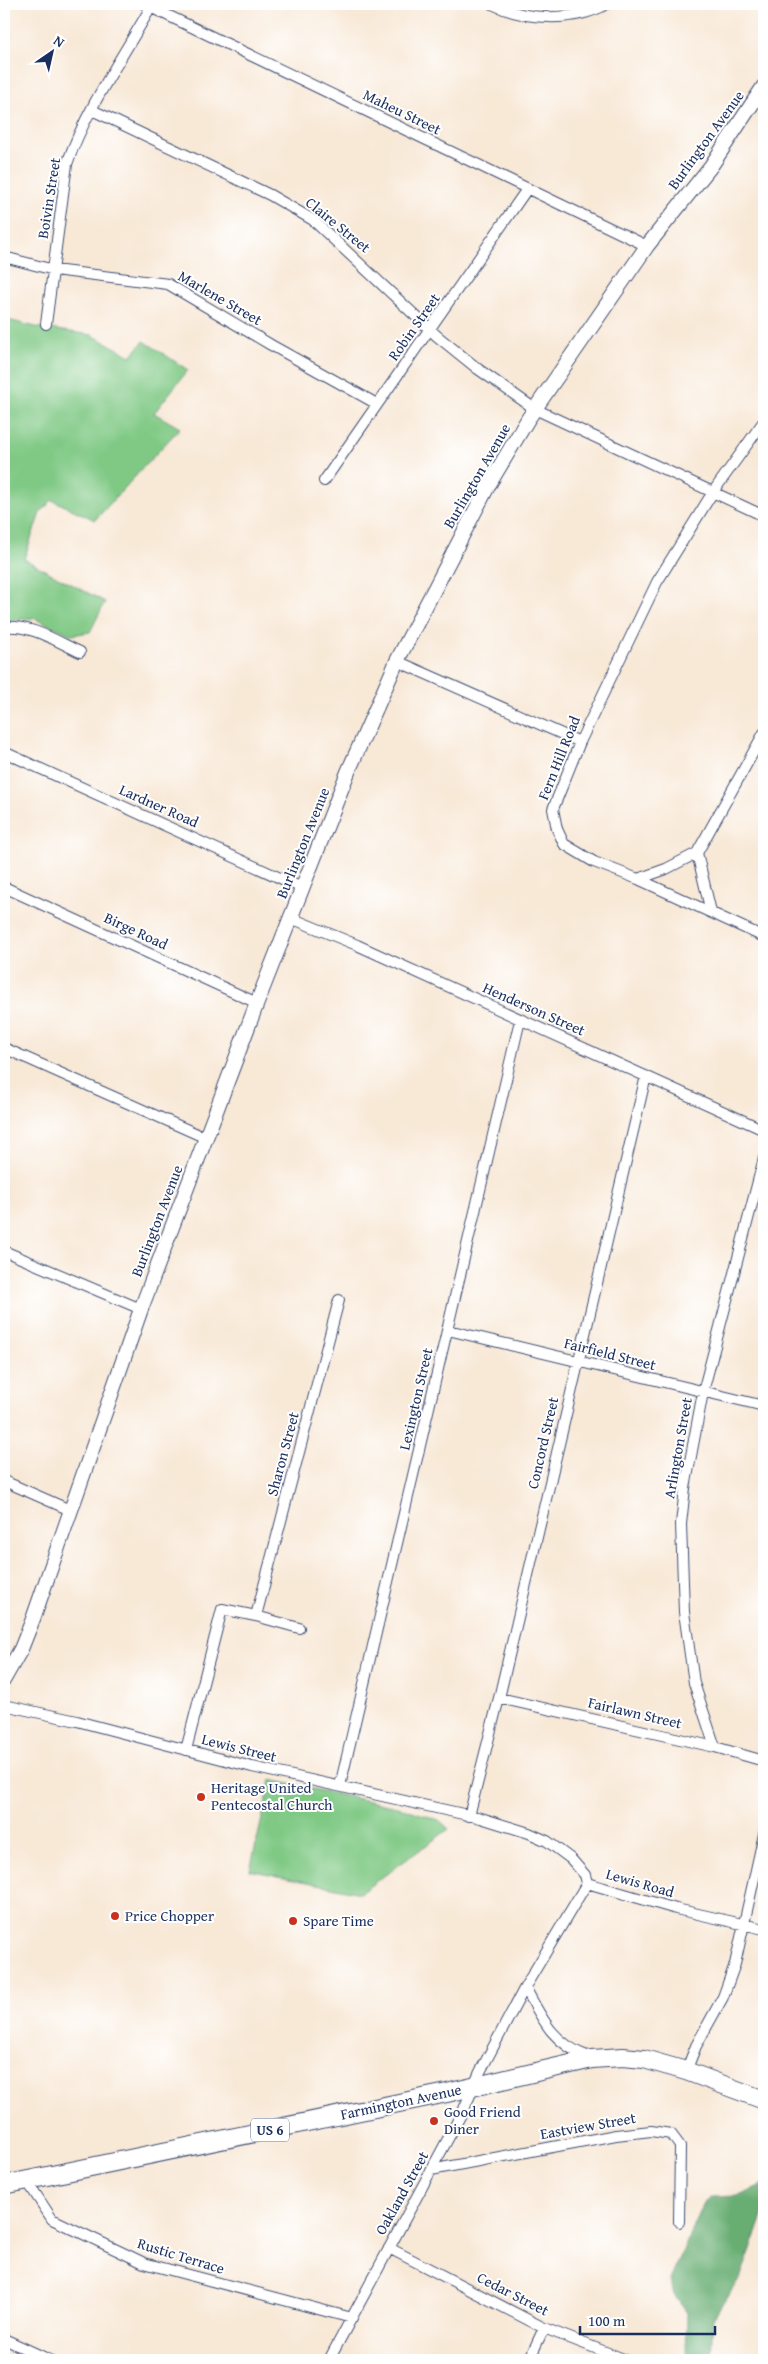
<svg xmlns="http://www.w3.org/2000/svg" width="768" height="2364" font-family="'Gentium Book Plus',serif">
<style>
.green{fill:#80c985;stroke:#4e7c72}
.forest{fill:#68ad72;stroke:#426e68}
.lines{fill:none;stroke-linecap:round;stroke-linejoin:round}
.street-casing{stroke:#3c4b70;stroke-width:12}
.secondary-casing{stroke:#3c4b70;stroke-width:16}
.highway-casing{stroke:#3c4b70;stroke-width:20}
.street{stroke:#fff;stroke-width:10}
.secondary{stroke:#fff;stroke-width:14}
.highway{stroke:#fff;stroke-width:18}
.poi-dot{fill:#c8321e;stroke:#fff;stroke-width:2}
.labels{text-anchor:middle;stroke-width:4;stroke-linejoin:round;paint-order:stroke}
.shield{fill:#fff;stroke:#5f6d8e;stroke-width:1}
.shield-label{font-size:14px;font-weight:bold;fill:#1b2f5e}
.street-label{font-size:15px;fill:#1b2f5e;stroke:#fff}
.poi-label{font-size:15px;fill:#1b2f5e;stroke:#fff;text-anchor:start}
</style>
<rect width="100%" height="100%" fill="#fff"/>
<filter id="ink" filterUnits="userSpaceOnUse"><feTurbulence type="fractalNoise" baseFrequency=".02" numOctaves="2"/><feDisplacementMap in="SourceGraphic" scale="10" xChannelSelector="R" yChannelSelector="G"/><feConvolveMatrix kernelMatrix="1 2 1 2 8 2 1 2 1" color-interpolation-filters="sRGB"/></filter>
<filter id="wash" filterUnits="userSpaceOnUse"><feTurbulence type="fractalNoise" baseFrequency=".0096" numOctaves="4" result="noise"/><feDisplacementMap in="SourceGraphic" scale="20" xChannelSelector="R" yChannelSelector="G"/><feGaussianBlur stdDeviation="1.12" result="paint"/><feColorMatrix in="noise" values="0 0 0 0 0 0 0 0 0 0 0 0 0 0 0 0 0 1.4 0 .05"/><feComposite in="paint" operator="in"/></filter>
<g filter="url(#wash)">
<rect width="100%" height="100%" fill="#f8e8d6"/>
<path class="green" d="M4 319 36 327 92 335 131 356 144 341 188 370 154 413 180 428 95 520 52 500 40 513 24 559 105 602 90 632 72 635 33 618 4 621Z
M271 1780 406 1809 439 1820 449 1829 360 1893 250 1870Z"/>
<path class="forest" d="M764 2184V2214L741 2276 713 2319 711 2360H686L687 2313 674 2295 670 2280 705 2201 712 2196 739 2195Z"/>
</g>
<g filter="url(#ink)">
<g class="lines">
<g class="street-casing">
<path id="street" d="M144 4 647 246
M492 4C526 21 574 22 607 4
M92 110 270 195 313 220 437 336 478 369 535 409 764 516
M4 257 54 270 168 284 271 345 377 404
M46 324 67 164C86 109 122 58 151 7
M764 421 713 492 657 582 580 742 553 809 557 829 564 844 594 862 638 879 764 937
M324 481 527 189
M4 627C30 624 56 641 80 652
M397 661 580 742
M4 752 302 888
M638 879 666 869 697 853
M4 887 257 1003
M711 912 697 853 764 733
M291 918 357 945 764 1130
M4 1048 206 1138
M4 1251 141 1309
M448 1330 764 1406
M4 1481 70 1510
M256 1616 339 1300
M499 1698 715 1747 764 1761
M4 1705 77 1721 252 1767 481 1818 529 1833 547 1841 571 1859 585 1875 587 1883
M715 1747 694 1683 684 1612 681 1524 685 1488 703 1392 764 1158
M186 1750 222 1609 256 1616 299 1628
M340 1786 520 1020
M469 1816 499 1698 646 1076
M587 1883 676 1909 764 1929
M525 1987C542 2019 553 2044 589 2057
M686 2071 696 2046 723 1997 735 1964 764 1834
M431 2170 616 2135 651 2131 671 2134 680 2146 679 2222
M27 2181 52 2219 144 2263 352 2318
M389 2248 544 2328 626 2360
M4 2339 50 2360
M329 2360 464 2109 480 2072 525 1987 587 1883
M529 2360 544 2328"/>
</g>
<g class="secondary-casing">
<path id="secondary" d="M4 1679 21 1649 33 1619 141 1309 257 1003 348 772 397 661 488 486 528 419 647 246 711 166 764 86"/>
</g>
<g class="highway-casing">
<path id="highway" d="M4 2185 447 2093 592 2059 623 2057 644 2059 686 2071 764 2100"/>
</g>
<use href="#street" class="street"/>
<use href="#secondary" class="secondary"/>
<use href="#highway" class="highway"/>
</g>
</g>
<g class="poi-dot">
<circle cx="201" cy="1797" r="5"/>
<circle cx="115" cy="1916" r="5"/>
<circle cx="293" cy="1921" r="5"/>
<circle cx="434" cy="2121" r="5"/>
</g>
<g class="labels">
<rect class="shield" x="251" y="2118.5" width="38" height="23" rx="4"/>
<g class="shield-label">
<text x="270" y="2135">US 6</text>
</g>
<g class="street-label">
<text transform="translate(402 112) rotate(26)" y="5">Maheu Street</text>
<text transform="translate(706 140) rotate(-54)" y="5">Burlington Avenue</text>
<text transform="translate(49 198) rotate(-81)" y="5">Boivin Street</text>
<text transform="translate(338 225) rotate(39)" y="5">Claire Street</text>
<text transform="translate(220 298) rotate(30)" y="5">Marlene Street</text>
<text transform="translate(414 327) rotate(-55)" y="5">Robin Street</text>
<text transform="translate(477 476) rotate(-60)" y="5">Burlington Avenue</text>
<text transform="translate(559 758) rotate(-68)" y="5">Fern Hill Road</text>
<text transform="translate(159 806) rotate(24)" y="5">Lardner Road</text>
<text transform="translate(303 843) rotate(-68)" y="5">Burlington Avenue</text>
<text transform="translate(136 931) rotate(25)" y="5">Birge Road</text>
<text transform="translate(534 1009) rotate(24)" y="5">Henderson Street</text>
<text transform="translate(157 1221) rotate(-69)" y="5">Burlington Avenue</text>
<text transform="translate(610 1354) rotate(14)" y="5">Fairfield Street</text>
<text transform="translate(416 1399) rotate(-77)" y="5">Lexington Street</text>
<text transform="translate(543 1443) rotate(-77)" y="5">Concord Street</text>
<text transform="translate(678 1448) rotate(-80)" y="5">Arlington Street</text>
<text transform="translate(283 1454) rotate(-75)" y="5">Sharon Street</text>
<text transform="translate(635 1713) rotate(13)" y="5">Fairlawn Street</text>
<text transform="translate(239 1748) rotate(14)" y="5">Lewis Street</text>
<text transform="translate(640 1883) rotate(16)" y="5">Lewis Road</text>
<text transform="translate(401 2102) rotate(-12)" y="5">Farmington Avenue</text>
<text transform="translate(588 2126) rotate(-10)" y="5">Eastview Street</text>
<text transform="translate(402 2193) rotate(-61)" y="5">Oakland Street</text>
<text transform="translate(181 2256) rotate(17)" y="5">Rustic Terrace</text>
<text transform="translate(513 2294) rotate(27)" y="5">Cedar Street</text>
</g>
<g class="poi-label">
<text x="211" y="1793">Heritage United<tspan x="211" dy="17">Pentecostal Church</tspan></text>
<text x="125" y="1921">Price Chopper</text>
<text x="303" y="1926">Spare Time</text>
<text x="444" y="2117">Good Friend<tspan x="444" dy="17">Diner</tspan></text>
</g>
</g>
<rect width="768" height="2364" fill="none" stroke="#fff" stroke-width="20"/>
<g transform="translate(52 52) rotate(34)" stroke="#ffffff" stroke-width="4" paint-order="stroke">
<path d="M0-4L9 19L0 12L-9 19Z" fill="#1b2f5e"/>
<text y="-8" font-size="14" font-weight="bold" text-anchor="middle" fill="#1b2f5e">N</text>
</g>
<path d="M580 2326v8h135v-8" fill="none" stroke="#1b2f5e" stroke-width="2.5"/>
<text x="588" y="2326" font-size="15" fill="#1b2f5e" stroke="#ffffff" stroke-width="4" paint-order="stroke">100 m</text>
</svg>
